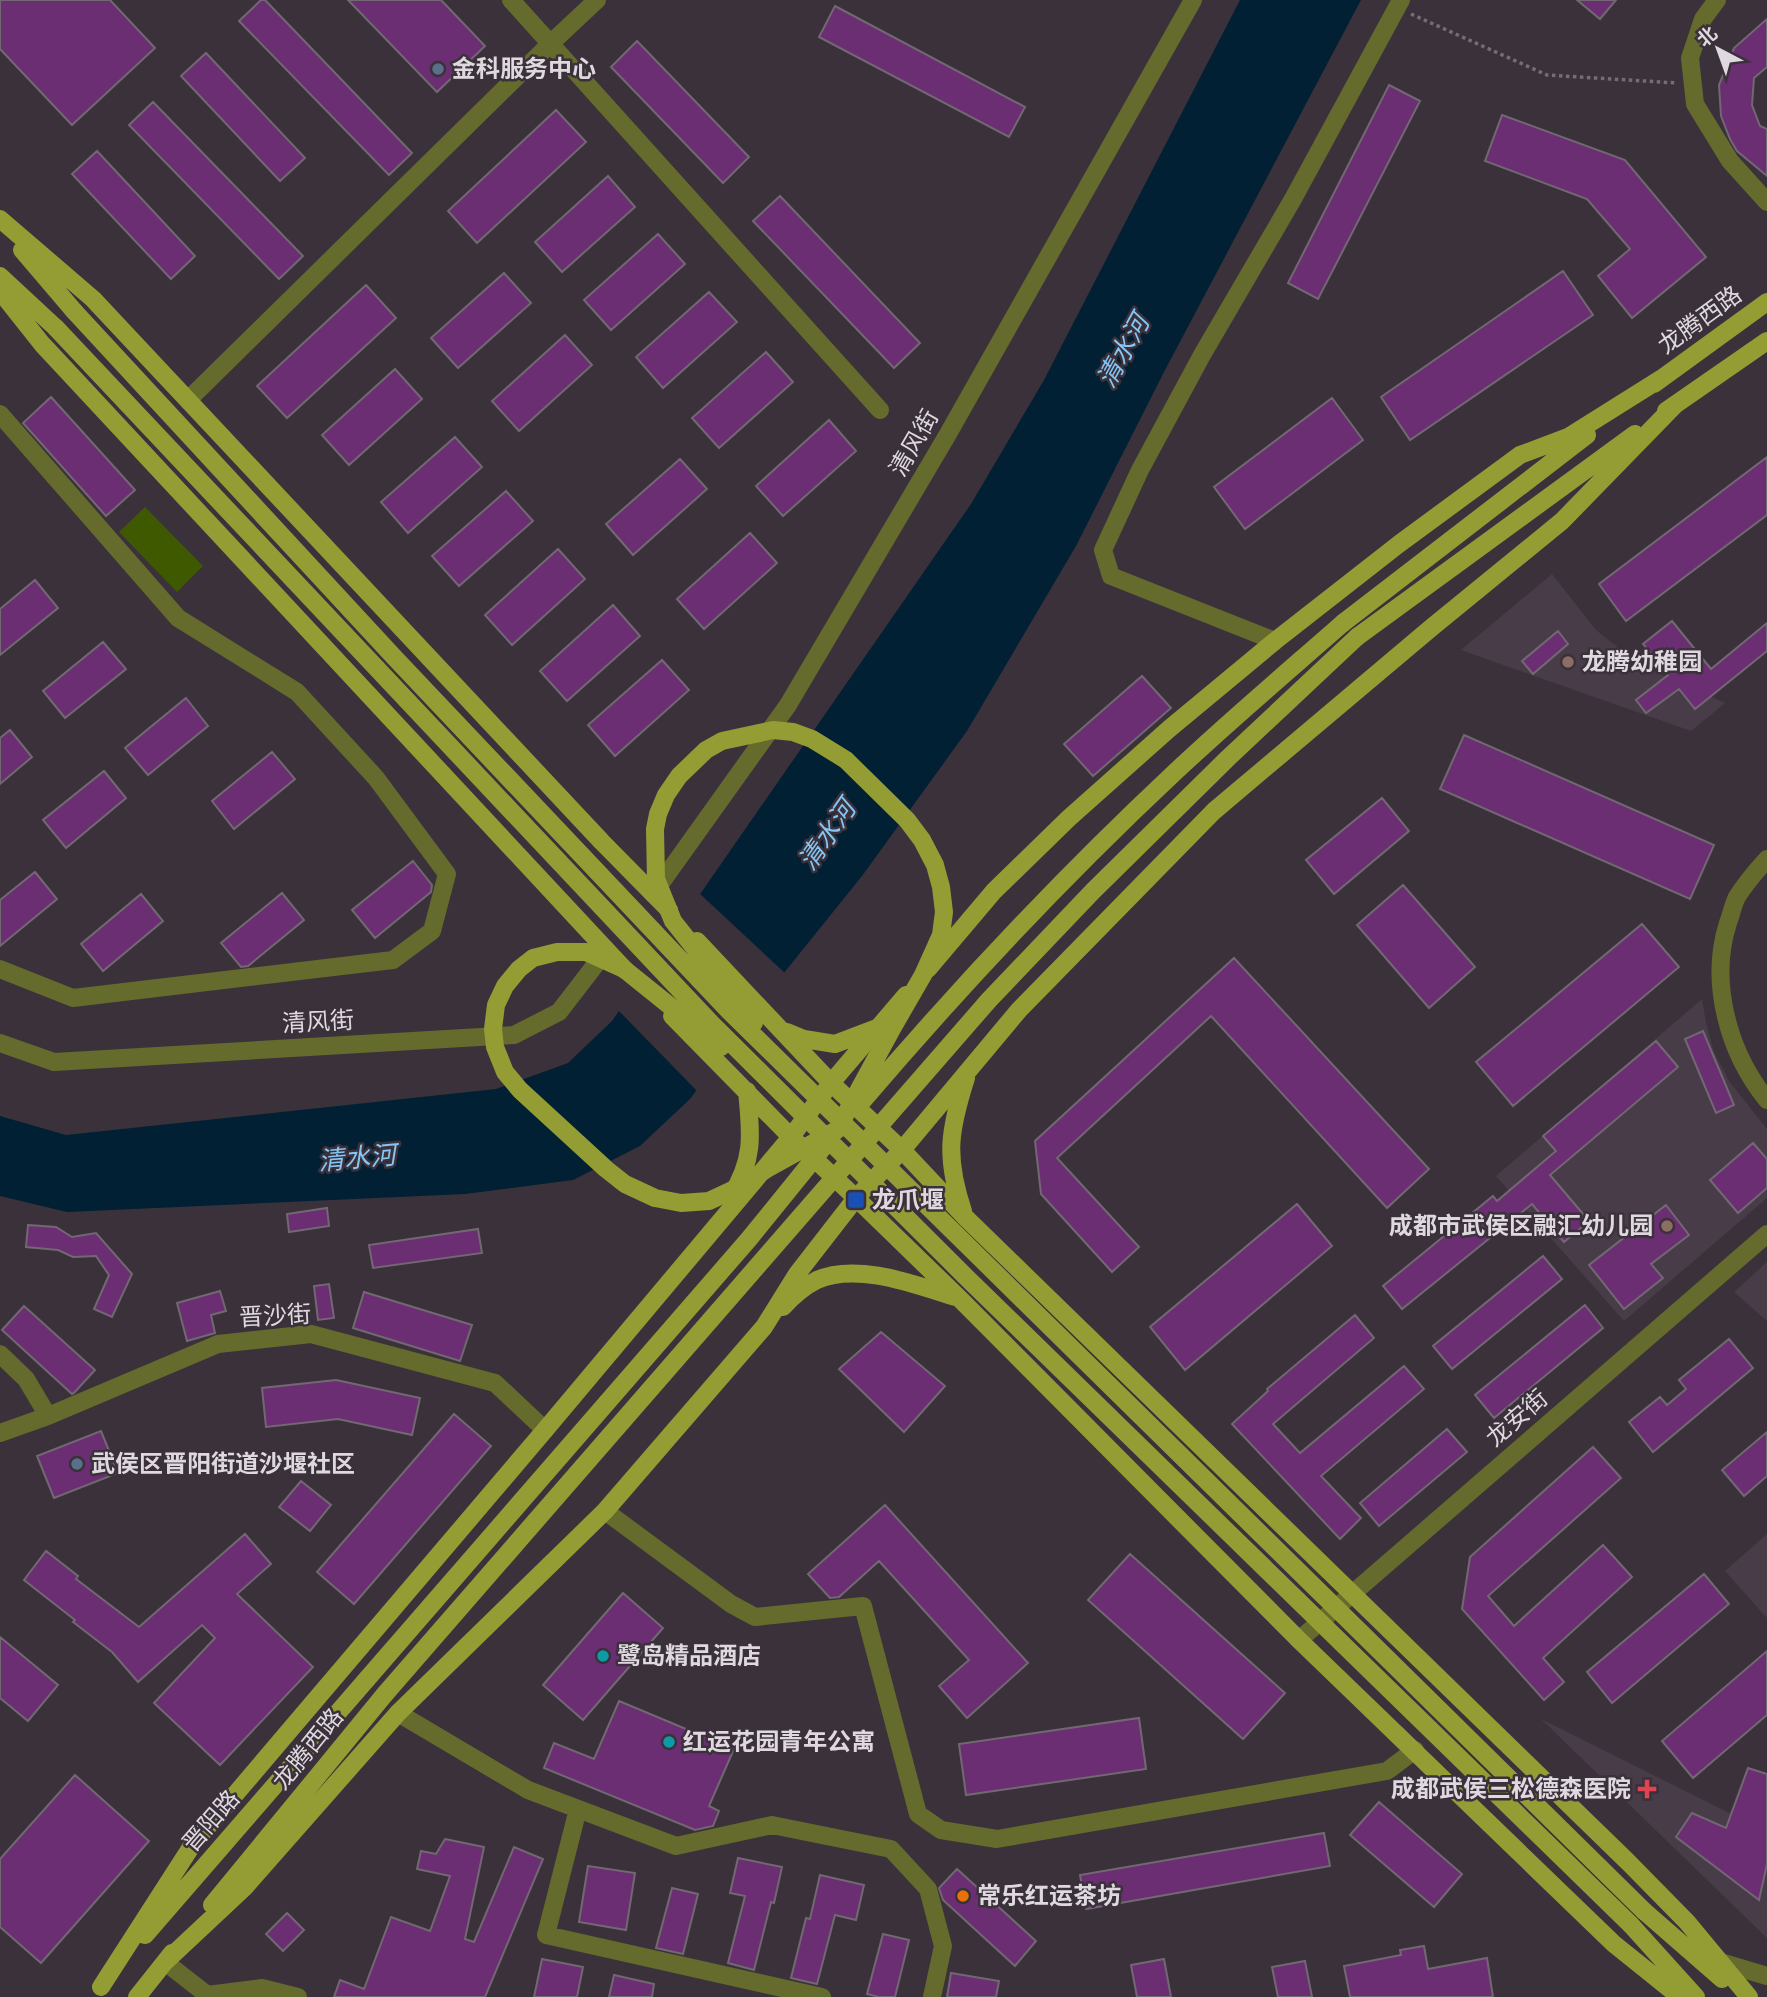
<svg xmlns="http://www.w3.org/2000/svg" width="1767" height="1997" font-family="Karla,'Noto Sans SC',sans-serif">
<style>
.built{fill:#483c49}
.green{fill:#3e5900}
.water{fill:#022033}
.pier{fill:#3a313b}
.building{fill:#6b2e73;stroke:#716872;stroke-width:2}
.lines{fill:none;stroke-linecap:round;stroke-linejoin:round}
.path{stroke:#756d76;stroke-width:3.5;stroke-dasharray:3.5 3.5;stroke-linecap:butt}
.minor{stroke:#646b2d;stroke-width:18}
.major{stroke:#939d34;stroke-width:18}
.major-bridge{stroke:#939d34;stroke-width:18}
.service-dot{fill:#5c6f8a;stroke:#3a313b;stroke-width:2.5}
.education-dot{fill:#8d6e63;stroke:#3a313b;stroke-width:2.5}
.transit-dot{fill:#1a4fb4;stroke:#3a313b;stroke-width:2.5}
.culture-dot{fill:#0f9aa8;stroke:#3a313b;stroke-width:2.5}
.health-dot{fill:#e0444e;stroke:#3a313b;stroke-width:2.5}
.food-dot{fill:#e8710a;stroke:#3a313b;stroke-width:2.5}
.labels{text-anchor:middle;stroke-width:5;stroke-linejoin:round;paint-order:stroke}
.poi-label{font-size:24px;font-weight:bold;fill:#dfd9df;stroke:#3a313b;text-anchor:start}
.street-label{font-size:24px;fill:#dfd9df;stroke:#3a313b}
.water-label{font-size:26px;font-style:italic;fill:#85c6f5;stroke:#3a313b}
</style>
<rect width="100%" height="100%" fill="#3a313b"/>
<path class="built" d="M1552 574 1596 630 1624 652 1656 672 1725 703 1691 731 1461 650Z
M1702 999 1706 1023 1714 1052 1729 1081 1767 1129V1198L1624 1321 1496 1176Z
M1767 1262V1321L1734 1292Z
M1767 1534V1618L1725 1571Z
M1541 1719 1767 1832V1938Z"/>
<path class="green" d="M145 507 203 566 177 592 119 532Z"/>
<path class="water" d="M1240 0H1361L1164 372 1076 546 967 731 862 876 779 979 690 1099 640 1146 573 1180 465 1194 67 1212 0 1196V1116L66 1135 496 1089 568 1063 612 1021 971 504 1044 380Z"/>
<path class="pier" d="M698 892 787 975 699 1093 617 1009Z"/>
<path class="building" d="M0 0H110L155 48 72 125 0 49Z
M261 0H265L412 153 389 175 239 21Z
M348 0H441L485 46 437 92Z
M1577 0H1616L1600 19Z
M835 6 1025 107 1009 137 819 37Z
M1767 19V67L1754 78 1752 105 1760 126 1767 129V176L1737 151 1730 139 1721 116 1719 85 1734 48Z
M637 41 749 157 723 183 611 67Z
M206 53 305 158 280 181 181 76Z
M1389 85 1420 101 1318 299 1288 283Z
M153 102 303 256 279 279 129 125Z
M556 110 586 142 477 243 448 211Z
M1502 115 1625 160 1706 257 1632 318 1598 276 1630 249 1587 199 1485 161Z
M97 151 195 256 171 279 72 174Z
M608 176 635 207 562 272 535 242Z
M780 196 920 343 894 368 753 221Z
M658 234 685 264 611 330 584 300Z
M1563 271 1593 315 1410 440 1381 397Z
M504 273 531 303 458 368 431 338Z
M366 285 396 318 287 418 257 386Z
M709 292 737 322 663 388 636 357Z
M565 335 592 365 519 431 492 401Z
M766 352 793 382 719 448 692 418Z
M395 369 422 399 349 465 322 435Z
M51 397 135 490 106 516 23 423Z
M1332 398 1363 440 1245 529 1214 487Z
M829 420 856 451 783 516 756 486Z
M455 437 482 467 408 533 381 502Z
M1767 457V515L1626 621 1599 584Z
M680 459 707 489 633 555 606 524Z
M506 491 533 521 459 586 432 556Z
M750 533 777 563 704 629 677 599Z
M558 549 585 579 512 645 485 615Z
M35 580 58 608 0 655V609Z
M613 605 640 636 567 701 540 671Z
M1672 621 1711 669 1767 623V651L1695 709 1679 689 1646 713 1636 700 1668 675 1643 644Z
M1558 631 1568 644 1533 674 1522 661Z
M103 642 126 669 65 718 43 691Z
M662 660 689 690 615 756 588 725Z
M1142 676 1171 708 1093 776 1064 744Z
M186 698 208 726 148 775 125 748Z
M10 730 32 757 0 784V738Z
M1464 735 1714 845 1690 899 1440 789Z
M272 752 295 779 234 829 212 801Z
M104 771 126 798 66 848 43 820Z
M1382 798 1409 831 1334 894 1306 860Z
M413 861 432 885 431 892 375 938 352 910Z
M35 872 57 899 0 946V900Z
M1403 885 1475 967 1429 1008 1357 925Z
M282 893 304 920 248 966 241 967 221 943Z
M141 894 163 921 103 971 81 944Z
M1642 924 1679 967 1513 1106 1476 1062Z
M1234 958 1429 1169 1387 1208 1211 1016 1057 1158 1139 1247 1112 1272 1041 1194 1035 1141Z
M1703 1031 1734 1105 1716 1113 1685 1039Z
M1656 1041 1678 1067 1550 1175 1589 1221 1564 1242 1532 1204 1402 1309 1383 1286 1493 1196 1497 1201 1556 1151 1543 1136Z
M1753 1143 1767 1159V1188L1738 1213 1710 1180Z
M1297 1204 1332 1246 1185 1370 1150 1327Z
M1666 1205 1689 1235 1651 1264 1663 1278 1624 1309 1589 1265Z
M327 1208 329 1226 289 1232 287 1214Z
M28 1225 56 1227 72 1237 96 1233 132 1274 112 1317 94 1309 109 1275 96 1256 73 1257 58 1250 26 1247Z
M478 1229 482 1253 373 1268 369 1245Z
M1543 1256 1562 1279 1452 1369 1433 1346Z
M329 1284 334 1318 318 1320 314 1286Z
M220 1291 226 1311 211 1315 215 1333 187 1341 177 1303Z
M364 1292 472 1325 460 1361 353 1328Z
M1585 1305 1603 1328 1494 1418 1475 1395Z
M24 1306 95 1370 74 1393 72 1394 2 1330Z
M1355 1315 1374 1338 1273 1424 1300 1453 1404 1366 1424 1389 1321 1476 1361 1518 1340 1539 1232 1424 1268 1391 1267 1389Z
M881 1332 945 1386 904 1432 839 1369Z
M1729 1339 1753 1368 1653 1452 1629 1422 1660 1397 1667 1405 1686 1389 1679 1380Z
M336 1380 420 1398 412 1435 338 1419 266 1427 262 1388Z
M454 1414 491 1446 354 1604 317 1572Z
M1447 1429 1467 1452 1379 1526 1360 1503Z
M101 1431 118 1473 54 1498 37 1456Z
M1767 1432V1476L1744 1496 1722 1470Z
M1593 1447 1621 1478 1488 1596 1514 1626 1603 1545 1632 1577 1543 1658 1564 1682 1544 1700 1462 1609 1470 1557Z
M301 1481 331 1505 310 1531 279 1507Z
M885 1505 1028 1663 967 1718 939 1686 969 1660 879 1561 839 1597 830 1598 808 1574Z
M245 1534 271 1564 237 1594 313 1667 220 1765 154 1703 215 1638 202 1625 138 1682 112 1652 73 1622 75 1620 24 1580 46 1551 78 1576 76 1579 139 1627Z
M1130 1554 1285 1693 1243 1739 1088 1600Z
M1704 1574 1729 1604 1612 1703 1587 1672Z
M623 1593 663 1628 583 1720 543 1685Z
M0 1637 58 1685 28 1721 0 1698Z
M1767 1651V1715L1693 1778 1662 1741Z
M619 1701 734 1749 709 1806 719 1811 713 1826 695 1830 544 1768 554 1743 594 1759Z
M1139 1718 1146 1769 966 1795 959 1744Z
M1748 1768 1767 1774V1864L1759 1900 1676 1837 1692 1813 1726 1828Z
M75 1775 149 1841 41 1963 0 1927V1859Z
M1379 1802 1462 1874 1434 1907 1350 1835Z
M1324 1833 1330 1866 1086 1909 1080 1875Z
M445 1839 484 1847 465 1939 474 1942 514 1847 543 1859 485 1997H334L340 1980 364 1989 391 1917 430 1931 450 1876 417 1869 421 1851 436 1854Z
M738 1858 782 1867 774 1903 771 1902 754 1970 728 1963 745 1896 730 1893Z
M588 1866 635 1873 626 1930 579 1922Z
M957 1869 1036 1941 1015 1966 943 1900 939 1888Z
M820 1875 864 1885 856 1920 835 1915 817 1984 791 1978 806 1918 810 1919Z
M672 1888 698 1894 683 1954 656 1948Z
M287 1913 304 1930 283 1951 266 1934Z
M883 1934 909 1940 895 1997H879L867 1994Z
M1424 1946 1428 1969 1487 1958 1493 1997H1350L1344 1966 1401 1955 1400 1950Z
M542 1959 583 1967 577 1997H534Z
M1164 1959 1171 1997H1137L1131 1965Z
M1305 1961 1312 1997H1278L1272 1967Z
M951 1973 999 1981 996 1997H947Z
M614 1975 654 1984 652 1997H609Z"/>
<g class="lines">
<path class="path" d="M1411 14 1547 75 1677 83"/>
<path class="minor" d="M511 0 880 410
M1717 0 1703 19 1690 58 1695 104 1730 161 1767 202
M188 400 550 44 597 0
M0 414 178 618 297 692 376 778 447 874 432 931 393 960 73 998 0 969
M1275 641 1111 576 1103 550 1140 470 1202 355 1293 199 1401 0
M1767 859C1756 871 1745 884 1737 897 1733 905 1731 915 1728 923 1709 982 1728 1052 1767 1100
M653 894 788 705 948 434 1193 0
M0 1043 54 1062 514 1035 559 1012 606 951
M0 1354 26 1379 48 1416
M0 1433 48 1416 218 1344 311 1334 495 1383 545 1430
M605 1511 731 1604 755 1617 863 1606 918 1814 941 1830 997 1839 1387 1771 1415 1750
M1299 1640 1767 1234
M398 1713 528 1790 676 1846 772 1825 891 1849 928 1889 943 1946 932 1997
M578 1809 546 1935 822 1997
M165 1962 210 1997
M1720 1962 1767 1976
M207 1995 262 1988 298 1997"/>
<path class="major" d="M0 219 93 299 602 842 669 910
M22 250 74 311
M0 276 56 328
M0 291 42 344 625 970
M1654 384 1767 302
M1666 411 1767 341
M1343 623 1587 435
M1357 637 1635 434
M697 941 831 1083 902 1150 966 1218 1628 1862 1687 1922 1749 1997
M928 969 994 891 1069 818 1169 729 1275 641 1399 544 1520 455 1568 437 1662 378
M672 1016 791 1137 856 1198 960 1299 1299 1640 1614 1944 1680 1997
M787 1032 804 1039 835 1044 877 1028
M731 1196C755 1158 751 1133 747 1091
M963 1211C945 1157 949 1131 966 1078
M783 1307C792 1297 805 1286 817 1280 857 1262 916 1285 955 1297
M212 1905 385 1694
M1644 1911 1722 1979
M1631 1925 1696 1997
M145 1935 367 1679
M165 1962 244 1888 398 1713 605 1511 764 1327 797 1274 856 1198 902 1150 1019 1010 1214 811 1431 628 1562 521 1676 404
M101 1987 193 1844 545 1430 791 1137 831 1083 906 995
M137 1997 172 1953"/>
<path class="major-bridge" d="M74 311 394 657 729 1011 1644 1911
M56 328 710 1022 964 1275 1631 1925
M721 1047 624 969 586 952H557L533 958 519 969 505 986 496 1005 493 1029 495 1047 505 1072 520 1090 606 1169 625 1184 655 1198 681 1203 709 1201 739 1187 770 1167 837 1130 893 1027 923 975 941 935 944 912 941 887 935 865 922 840 907 820 846 760 812 739 793 732 773 730 722 741 706 750 679 776 666 795 658 814 655 829 656 879 673 921 754 1023
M860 1104C958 989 1062 878 1173 774 1228 722 1286 673 1343 623
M367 1679 749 1239 830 1139
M385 1694 989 1000 1093 891 1228 758 1357 637"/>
</g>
<g class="service-dot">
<circle cx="438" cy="69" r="7"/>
<circle cx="77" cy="1464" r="7"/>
</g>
<g class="education-dot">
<circle cx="1568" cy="662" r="7"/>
<circle cx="1667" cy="1226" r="7"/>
</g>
<rect class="transit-dot" x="847" y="1191" width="18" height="18" rx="3.5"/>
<g class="culture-dot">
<circle cx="603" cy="1656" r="7"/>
<circle cx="669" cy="1742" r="7"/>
</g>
<path class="health-dot" d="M1643.5 1778.5h7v7h7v7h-7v7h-7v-7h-7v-7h7z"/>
<circle class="food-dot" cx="963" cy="1896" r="7"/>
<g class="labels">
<g class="poi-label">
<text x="452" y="77">金科服务中心</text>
<text x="1582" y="670">龙腾幼稚园</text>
<text x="872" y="1208">龙爪堰</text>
<text x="1653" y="1234" text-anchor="end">成都市武侯区融汇幼儿园</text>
<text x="91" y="1472">武侯区晋阳街道沙堰社区</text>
<text x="617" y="1664">鹭岛精品酒店</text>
<text x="683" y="1750">红运花园青年公寓</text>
<text x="1631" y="1797" text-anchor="end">成都武侯三松德森医院</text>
<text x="977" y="1904">常乐红运茶坊</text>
</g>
<g class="street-label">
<text transform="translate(1700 320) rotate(-36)" y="8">龙腾西路</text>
<text transform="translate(914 443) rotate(-60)" y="8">清风街</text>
<text transform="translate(318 1022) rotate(-3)" y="8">清风街</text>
<text transform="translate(275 1316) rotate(-3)" y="8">晋沙街</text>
<text transform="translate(1517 1418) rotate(-41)" y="8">龙安街</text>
<text transform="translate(308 1749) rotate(-51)" y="8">龙腾西路</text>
<text transform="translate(211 1821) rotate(-49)" y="8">晋阳路</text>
</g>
<g class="water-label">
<text transform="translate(1123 351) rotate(-61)" y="9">清水河</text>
<text transform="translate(827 835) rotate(-55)" y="9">清水河</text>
<text transform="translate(357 1158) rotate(-5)" y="9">清水河</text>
</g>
</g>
<g transform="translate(1718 49) rotate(319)" stroke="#3a313b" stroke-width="5" paint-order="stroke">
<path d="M0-5L12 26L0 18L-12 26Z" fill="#dfd9df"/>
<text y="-10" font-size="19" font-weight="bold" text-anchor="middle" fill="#dfd9df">北</text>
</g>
</svg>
